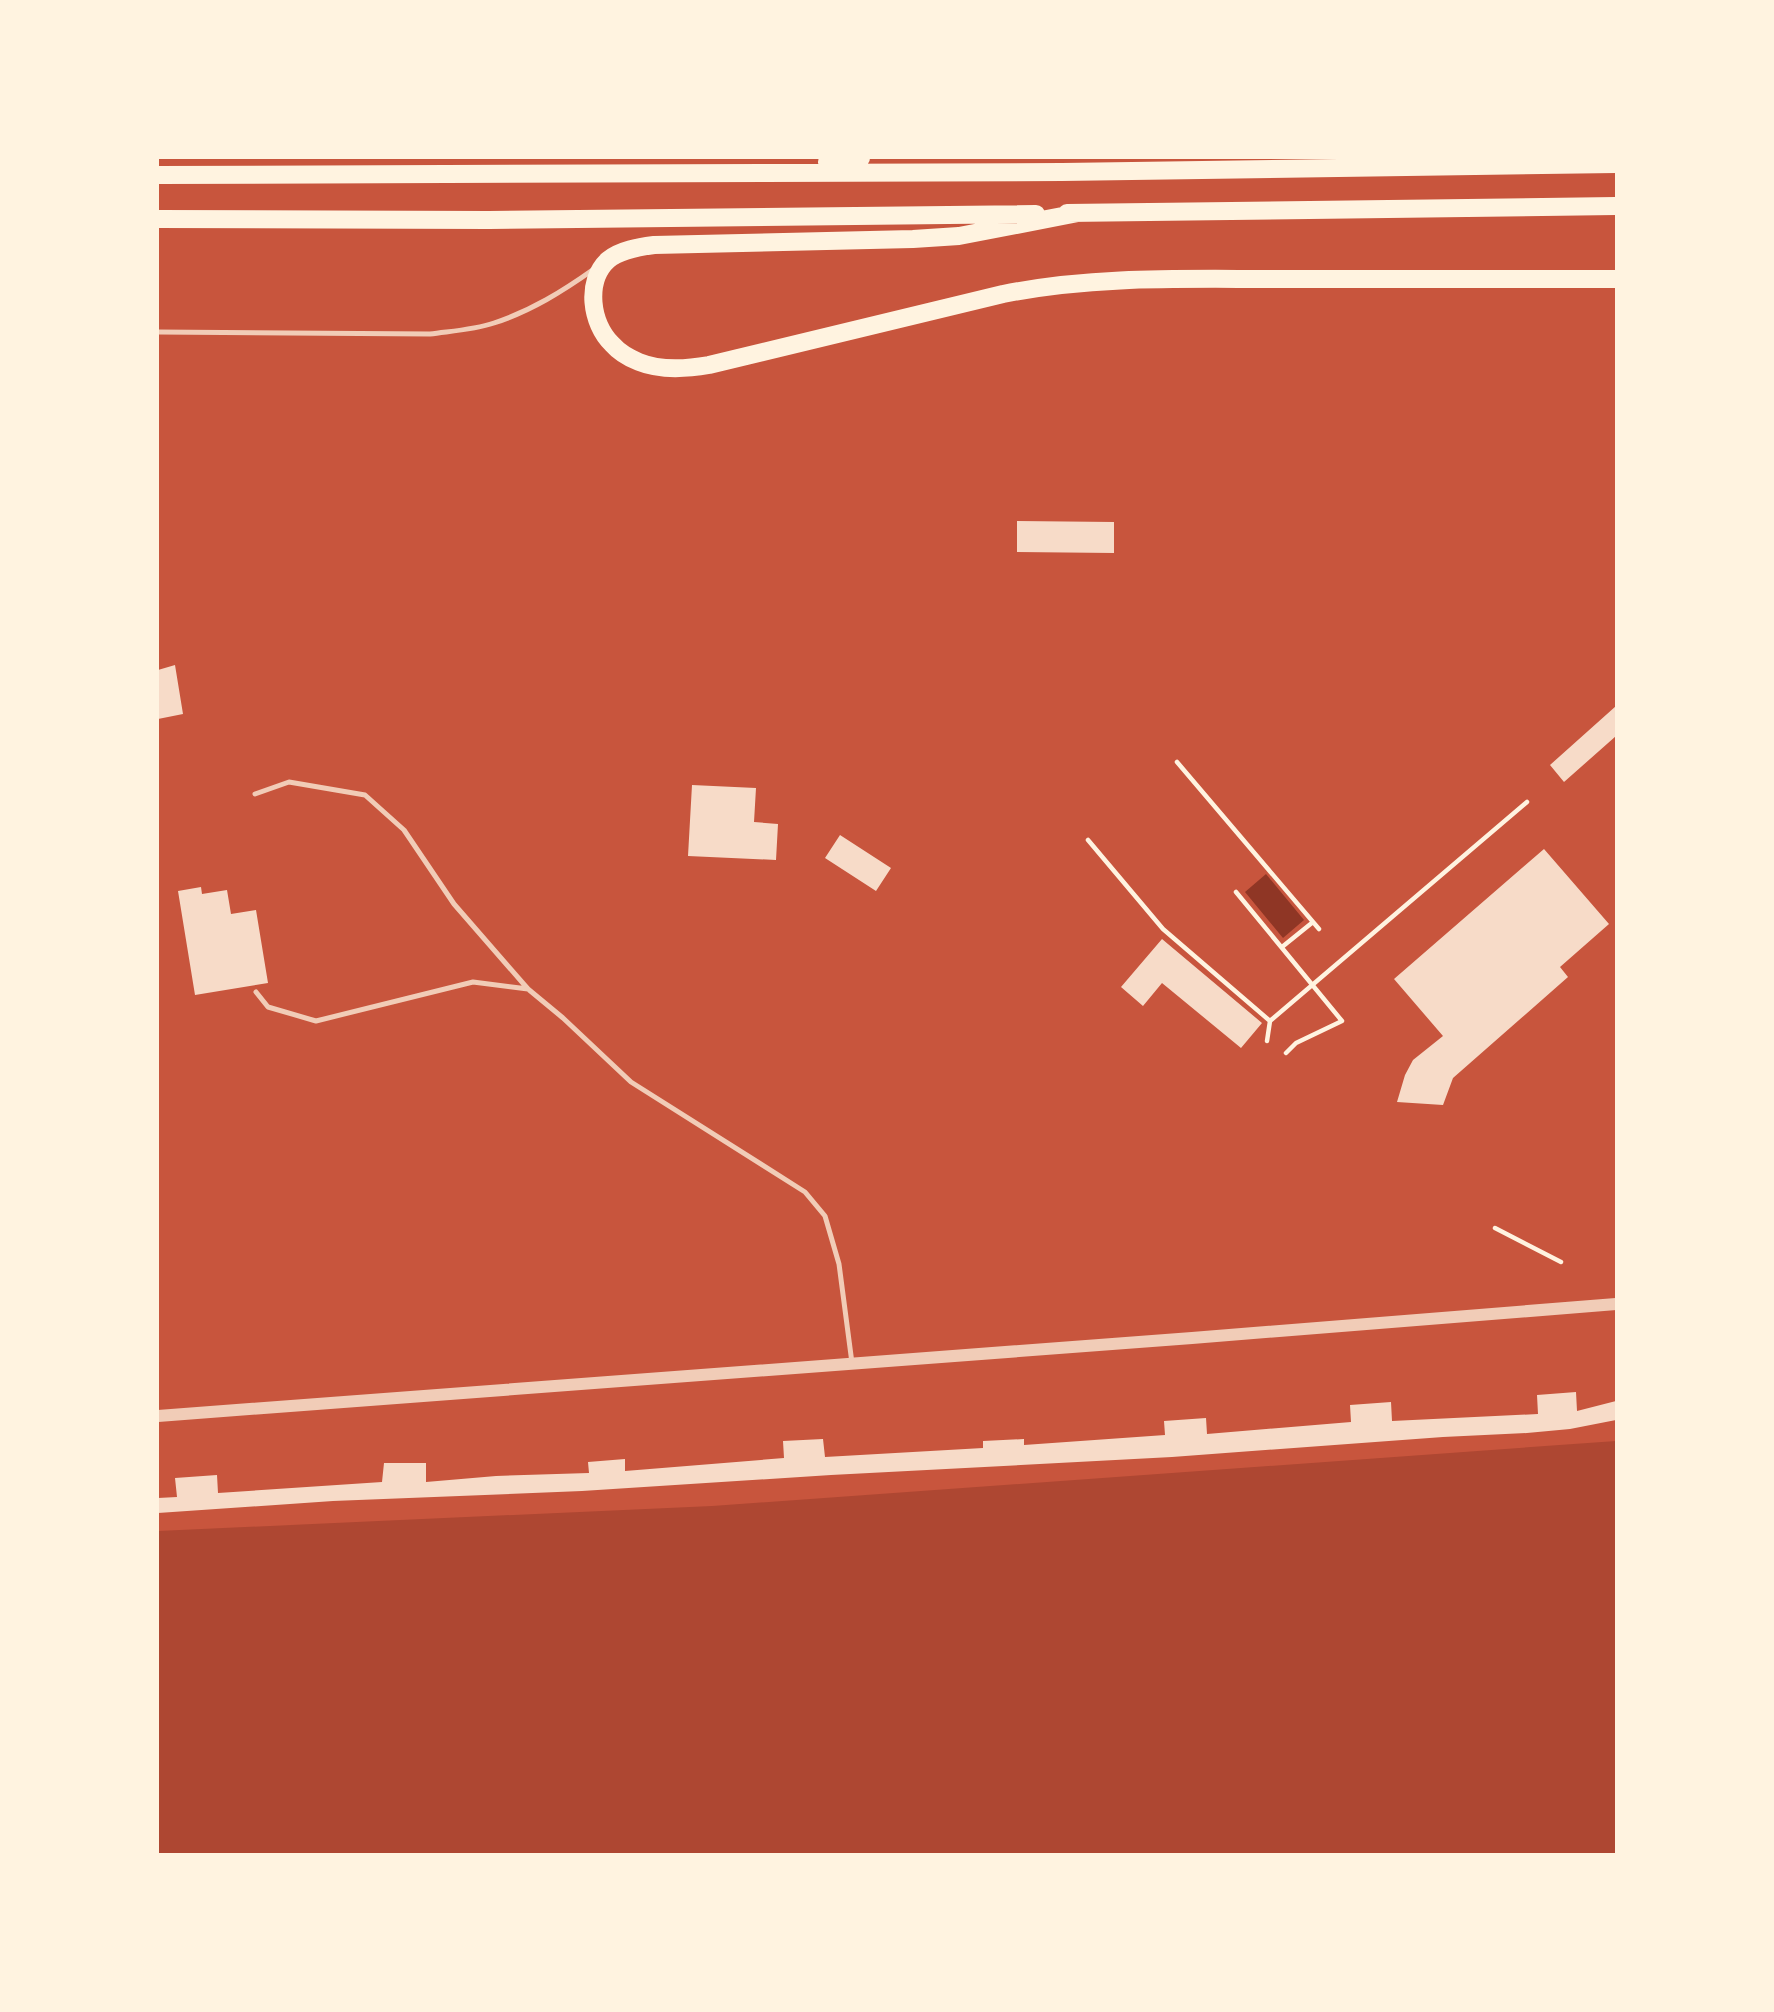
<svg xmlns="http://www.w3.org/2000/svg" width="1774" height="2012" font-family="'Noto Sans',sans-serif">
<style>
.green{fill:#ae4732}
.water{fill:#8f3625}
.building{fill:#f7dbc8}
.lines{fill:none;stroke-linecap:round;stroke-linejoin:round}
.path{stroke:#fff3e0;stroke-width:4.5}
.service{stroke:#f1ccb7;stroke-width:5}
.tertiary{stroke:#f1ccb7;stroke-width:12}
.primary{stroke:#fff3e0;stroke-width:18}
</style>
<rect width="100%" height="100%" fill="#c8553d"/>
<path class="green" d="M1616 1441V1854H158V1531L712 1506Z"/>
<path class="water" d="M1266 874 1304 920 1283 938 1245 892Z"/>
<path class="building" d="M1017 521 1114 522V553L1017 552Z
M175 665 183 714 158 719V670Z
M1616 706V736L1564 782 1550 765Z
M692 785 756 788 754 822 778 824 776 860 688 856Z
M840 835 891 868 876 891 825 858Z
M1544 849 1609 924 1560 967 1568 977 1453 1078 1443 1105 1397 1102 1405 1075 1413 1060 1443 1036 1394 979Z
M201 887 202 894 227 890 231 914 256 910 268 983 195 995 178 891Z
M1162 939 1262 1023 1241 1048 1162 983 1143 1006 1121 987Z
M1576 1392 1577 1411 1616 1401V1420L1570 1429 1527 1433 1443 1437 1172 1457 831 1475 582 1491 333 1501 158 1513V1498L177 1497 175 1478 217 1475 218 1493 382 1482 384 1463H426V1482L496 1476 589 1473 588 1462 625 1459V1471L784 1458 783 1441 823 1439 825 1457 983 1448V1441L1024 1439V1445L1165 1435 1164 1421 1206 1418 1207 1434 1351 1422 1350 1405 1391 1402 1392 1421 1538 1414 1537 1395Z"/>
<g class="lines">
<path class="path" d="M1177 762 1319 929
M1088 840 1163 929 1270 1021
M1236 892 1342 1021 1296 1043 1286 1053
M1282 947 1313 922
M1267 1041 1270 1021 1527 802
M1495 1228 1561 1262"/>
<path class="service" d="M158 332 430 334C451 331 473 330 494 323 531 311 563 291 594 269
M255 794 289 782 365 795 404 830 454 904 528 989
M256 992 268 1007 316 1021 473 982 528 989 563 1018 631 1082 805 1192 825 1216 839 1264 852 1363"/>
<path class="tertiary" d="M158 1416 1192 1338 1616 1304"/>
<path class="primary" d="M827 162 861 158
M158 175 1062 172 1616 164
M1067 213 1616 206
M1078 213 959 236 913 239 654 245C639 247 620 250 608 260 585 281 591 324 612 344 619 352 629 358 639 362 661 371 686 369 709 365L1003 294C1092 276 1182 279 1272 279 1387 279 1502 279 1616 279
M158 219 489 220 1036 214"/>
</g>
<rect width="1774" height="2012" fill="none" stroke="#fff3e0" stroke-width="318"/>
</svg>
